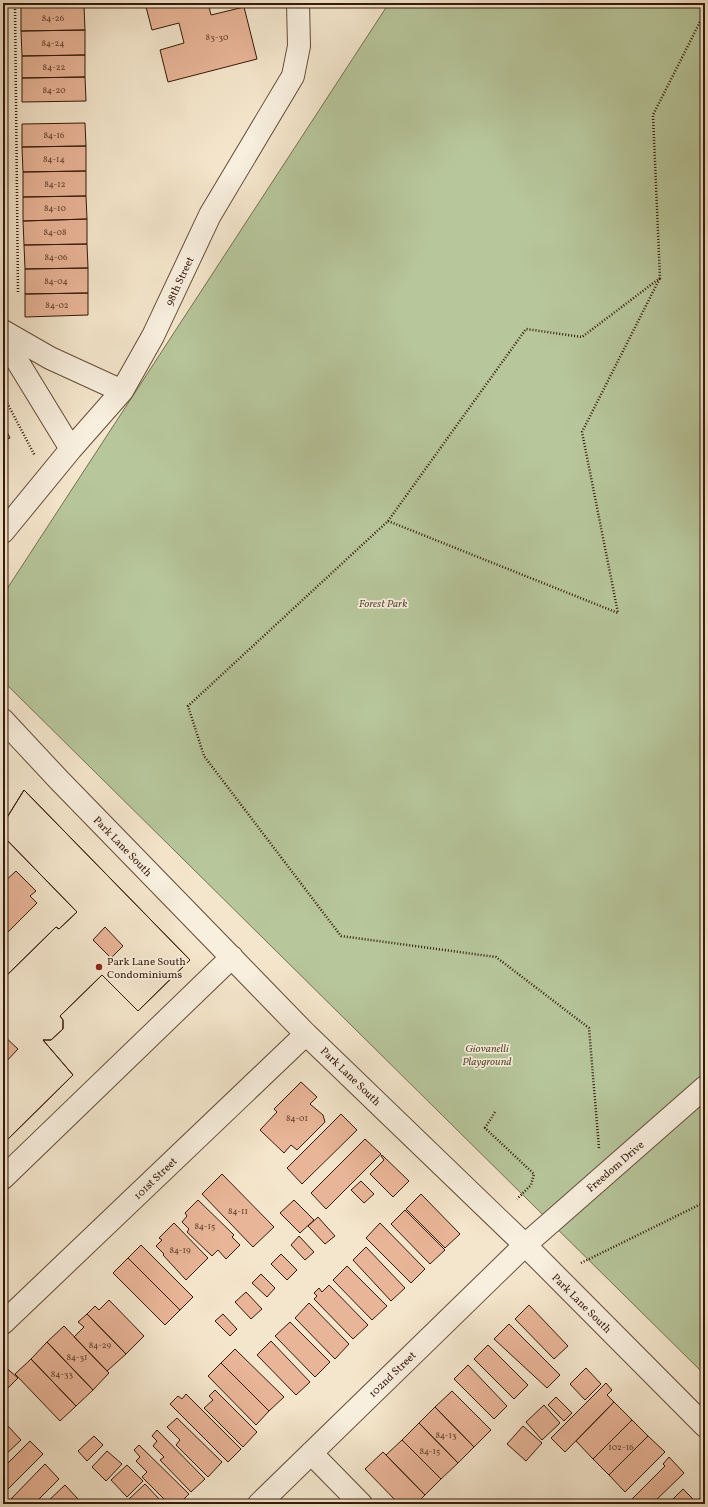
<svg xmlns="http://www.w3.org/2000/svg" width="708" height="1507" font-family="Vollkorn,serif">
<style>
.green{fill:#b7c69b;stroke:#767052}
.building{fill:#e9b598;stroke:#351909;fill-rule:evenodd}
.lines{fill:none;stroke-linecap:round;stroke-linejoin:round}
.minor-casing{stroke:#654c3a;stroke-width:24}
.path{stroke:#351909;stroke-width:2.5;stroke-dasharray:1 2;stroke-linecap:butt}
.minor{stroke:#f8efde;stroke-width:22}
.poi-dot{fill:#8f2418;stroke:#f8efde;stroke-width:1.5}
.labels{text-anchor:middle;stroke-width:3.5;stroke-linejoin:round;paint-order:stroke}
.number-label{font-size:9px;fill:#62402d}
.street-label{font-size:11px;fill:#351909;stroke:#f8efde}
.park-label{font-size:11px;font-style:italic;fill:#5c4d35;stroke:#f8efde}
.poi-label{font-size:11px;fill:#351909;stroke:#f8efde;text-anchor:start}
</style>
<rect width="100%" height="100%" fill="#f4e6cc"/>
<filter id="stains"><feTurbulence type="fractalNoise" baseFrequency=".005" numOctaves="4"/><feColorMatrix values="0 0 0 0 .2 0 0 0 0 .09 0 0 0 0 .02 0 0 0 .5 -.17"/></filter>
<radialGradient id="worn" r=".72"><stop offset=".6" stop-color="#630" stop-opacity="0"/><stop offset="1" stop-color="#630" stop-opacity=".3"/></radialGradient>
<path class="green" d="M389 3H705V1375L3 681V595Z"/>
<path class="building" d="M21 3H84V6L21 7Z
M145 3H208L211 15 244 7 257 59 168 82 160 50 184 43 179 23 152 30Z
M84 6 85 30 21 31V7Z
M85 30V55L22 56 21 31Z
M85 55V77L22 78V56Z
M85 77 86 101 22 102V78Z
M85 123 86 146 22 147V124Z
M86 146V171L23 172 22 147Z
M86 171V196L23 197V172Z
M86 196 87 219 23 221V197Z
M87 219V244L24 245 23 221Z
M87 244 88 268 25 269 24 245Z
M88 268V293L25 294V269Z
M88 293V315L25 317V294Z
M3 424 10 438 3 441Z
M24 790 190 960 138 1011 102 975 60 1016 63 1020V1029L51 1040H43L73 1075 6 1141 3 1139V1065L18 1049 3 1035V979L56 927 59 929 77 912 3 836V824ZM105 927 123 946 111 958 93 940Z
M24 790 190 960 138 1011 102 975 60 1016 63 1020V1029L51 1040H43L73 1075 6 1141 3 1139V979L56 927 59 929 77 912 3 836V824Z
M16 871 36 891 30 896 37 903 3 937V883Z
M301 1082 317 1097 310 1104 323 1115 325 1122 297 1150 291 1145 284 1153 260 1130 277 1112 274 1109Z
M341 1114 357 1130 302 1184 287 1168Z
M365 1139 381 1154 326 1209 311 1193Z
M382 1155 409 1181 393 1197 370 1174 384 1160 381 1156Z
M222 1174 274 1227 253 1247 202 1194Z
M361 1181 374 1194 364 1203 351 1190Z
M421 1194 460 1234 445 1248 406 1209Z
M198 1200 234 1235 232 1237 240 1245 226 1259 218 1250 212 1256 187 1232 189 1229 182 1222 187 1216 185 1213Z
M294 1200 314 1220 300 1233 280 1213Z
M405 1210 445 1250 430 1264 391 1224Z
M318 1217 335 1236 325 1244 308 1226Z
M174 1223 208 1258 186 1280 163 1255 164 1254 156 1246 162 1240 159 1238Z
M380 1223 425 1269 411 1283 366 1238Z
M299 1236 314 1252 305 1260 291 1245Z
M141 1245 193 1297 180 1310 128 1258Z
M366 1247 405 1288 391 1301 353 1260Z
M281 1254 297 1270 287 1280 271 1264Z
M128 1258 180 1310 165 1325 113 1273Z
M347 1266 387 1306 372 1320 333 1280Z
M261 1274 275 1288 267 1297 252 1283Z
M329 1285 368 1325 353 1339 314 1299 317 1296 314 1293 319 1288 322 1292Z
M246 1292 262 1309 251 1319 235 1302Z
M109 1300 144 1336 126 1354 87 1314 95 1306 99 1310Z
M309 1303 349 1344 335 1359 295 1318Z
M529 1305 568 1346 554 1359 515 1319Z
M87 1314 126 1354 107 1371 74 1337 84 1327 78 1322Z
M223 1314 237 1329 230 1336 215 1321Z
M290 1322 330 1362 315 1377 275 1336Z
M509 1324 560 1375 547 1388 494 1339Z
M64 1326 109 1373 93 1390 47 1342Z
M271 1341 310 1382 296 1395 257 1355Z
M47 1342 93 1390 76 1406 31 1359Z
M488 1345 528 1385 514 1399 474 1359Z
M235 1349 284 1397 269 1411 221 1363Z
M31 1359 76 1406 60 1421 15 1374Z
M221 1363 269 1411 256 1425 208 1376Z
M3 1365 18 1378 8 1388 3 1383Z
M468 1365 507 1406 494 1419 454 1379Z
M586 1368 601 1384 585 1400 570 1384Z
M606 1383 612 1390 607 1395 614 1402 565 1452 551 1438Z
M215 1390 257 1432 243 1447 204 1408 213 1400 209 1396Z
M452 1391 491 1430 474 1447 435 1407Z
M186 1394 241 1449 228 1462 170 1404 178 1396 182 1399Z
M556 1397 572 1413 564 1421 548 1405Z
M614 1402 632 1420 593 1459 576 1441Z
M544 1405 560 1423 542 1440 526 1422Z
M435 1407 474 1447 458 1463 419 1423Z
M177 1418 222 1462 208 1477 176 1445 180 1440 167 1427Z
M632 1420 648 1436 609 1475 593 1459Z
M419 1423 458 1463 441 1479 402 1440Z
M7 1425 21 1440 3 1457V1428Z
M523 1426 542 1443 526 1461 507 1444Z
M157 1430 205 1479 191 1492 160 1460 164 1457 153 1446 157 1441 152 1436Z
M94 1436 103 1445 87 1461 78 1451Z
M648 1436 665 1452 625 1492 609 1475Z
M402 1440 441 1479 425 1495 386 1455Z
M30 1441 43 1454 3 1494V1468Z
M139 1445 189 1494 179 1504H169L142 1477 147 1472 136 1461 140 1457 134 1450Z
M107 1451 122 1464 106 1481 92 1467Z
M383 1452 425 1495 416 1504H399L365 1469Z
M669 1457 684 1473 652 1504H631L629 1502 665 1466 663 1464Z
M45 1464 59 1479 34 1504H6Z
M127 1465 143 1481 127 1497 111 1480Z
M145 1484 162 1502 160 1504H130L127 1501Z
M65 1485 78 1499 73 1504H45Z
M683 1489 696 1502 705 1493V1504H668Z"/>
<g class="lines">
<g class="minor-casing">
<path id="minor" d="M3 331 16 359 71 449
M3 331 50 358 122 391
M3 532 71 449 122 391 153 336 210 215 293 76 299 46 298 3
M3 720 59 780 306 1034 525 1245 705 1426
M3 1178 232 957
M3 1323 306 1034
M311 1453 361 1504
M259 1504 525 1245 705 1087"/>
</g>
<path class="path" d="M15 3 18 292
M3 395 35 456
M388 521 618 613 582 432 660 278
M495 1112 485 1128 534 1174 531 1185 517 1199
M599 1148 589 1028 496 957 341 936 204 756 188 706 388 521 526 329 582 337 660 278 653 115 705 12
M581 1263 705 1202"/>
<use href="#minor" class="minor"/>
</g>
<circle class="poi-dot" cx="99" cy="967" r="4"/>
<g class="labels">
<g class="number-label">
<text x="53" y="21">84-26</text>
<text x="217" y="40">83-30</text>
<text x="53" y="46">84-24</text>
<text x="54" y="70">84-22</text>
<text x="54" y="93">84-20</text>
<text x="54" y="138">84-16</text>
<text x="54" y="162">84-14</text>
<text x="55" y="187">84-12</text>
<text x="55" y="211">84-10</text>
<text x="55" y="235">84-08</text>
<text x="56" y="260">84-06</text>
<text x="56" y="284">84-04</text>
<text x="57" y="308">84-02</text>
<text x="297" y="1121">84-01</text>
<text x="238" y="1214">84-11</text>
<text x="205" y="1229">84-15</text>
<text x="180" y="1253">84-19</text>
<text x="100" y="1348">84-29</text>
<text x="77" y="1360">84-31</text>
<text x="62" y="1377">84-33</text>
<text x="446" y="1438">84-13</text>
<text x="621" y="1450">102-16</text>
<text x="430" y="1454">84-15</text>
</g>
<g class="street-label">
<text transform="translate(179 281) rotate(-65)" y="4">98th Street</text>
<text transform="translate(123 846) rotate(46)" y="4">Park Lane South</text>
<text transform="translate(351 1076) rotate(44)" y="4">Park Lane South</text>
<text transform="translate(615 1166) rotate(-41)" y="4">Freedom Drive</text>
<text transform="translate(155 1178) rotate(-44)" y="4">101st Street</text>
<text transform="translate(582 1303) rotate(45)" y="4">Park Lane South</text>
<text transform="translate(392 1374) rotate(-44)" y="4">102nd Street</text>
</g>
<g class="park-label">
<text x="383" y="607">Forest Park</text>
<text x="487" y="1052">Giovanelli<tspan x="487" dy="13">Playground</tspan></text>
</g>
<g class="poi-label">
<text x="107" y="965">Park Lane South<tspan x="107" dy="13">Condominiums</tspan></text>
</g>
</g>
<rect width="708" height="1507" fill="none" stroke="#f4e6cc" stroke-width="16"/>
<rect x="4" y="4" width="700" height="1499" fill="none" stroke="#351909" stroke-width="2"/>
<rect x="8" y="8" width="692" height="1491" fill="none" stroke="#351909"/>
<rect width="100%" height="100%" filter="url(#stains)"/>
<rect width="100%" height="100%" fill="url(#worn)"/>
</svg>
